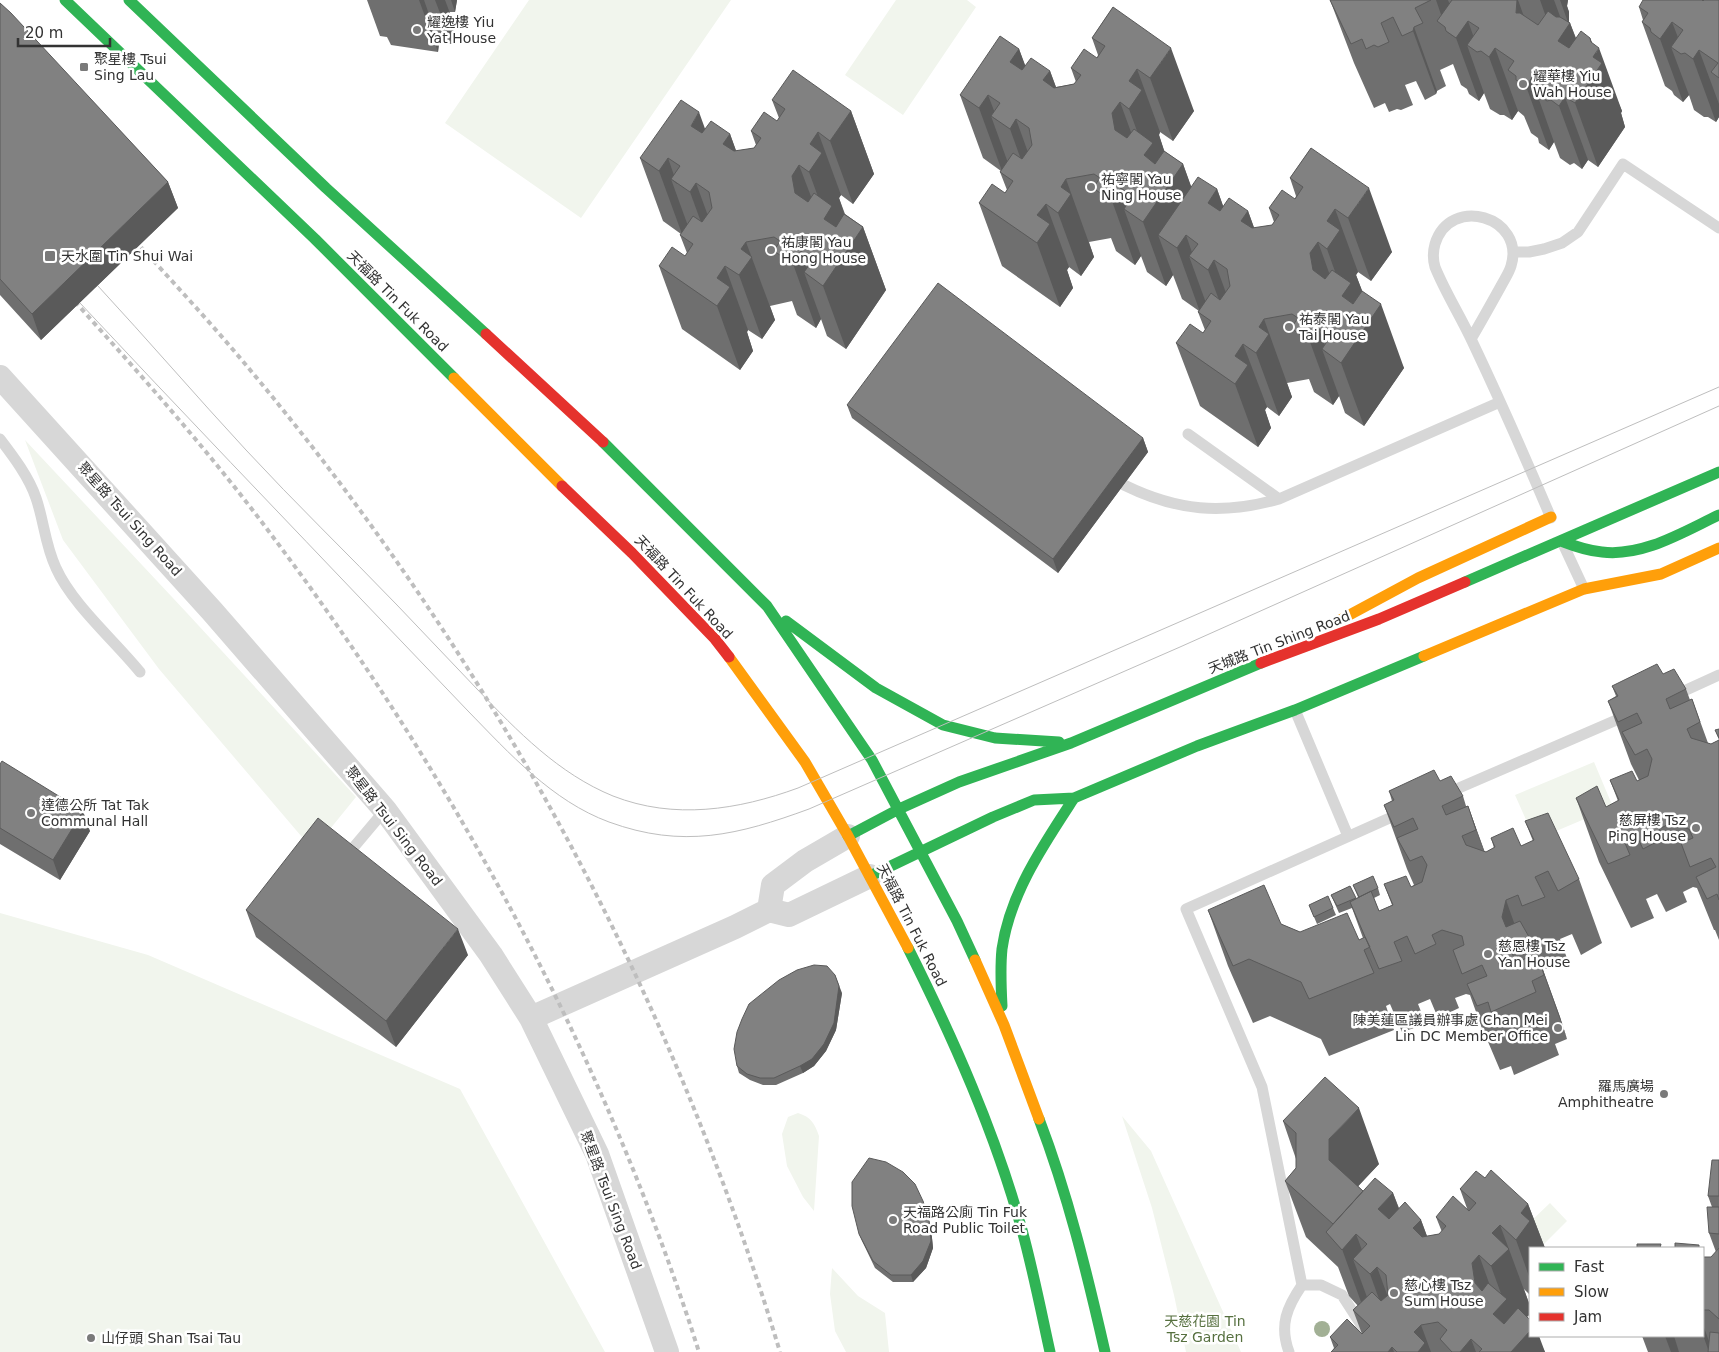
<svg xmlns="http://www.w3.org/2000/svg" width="1719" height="1352" font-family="'DejaVu Sans','Noto Sans TC',sans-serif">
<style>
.green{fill:#f1f5ed}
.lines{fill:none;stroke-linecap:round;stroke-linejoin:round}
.lane{stroke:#d7d7d7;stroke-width:11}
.street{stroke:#d7d7d7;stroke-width:24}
.fast{stroke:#30b455;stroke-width:11}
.slow{stroke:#ff9f0a;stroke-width:11}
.jam{stroke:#e5322d;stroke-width:11}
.tram{stroke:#bebebe;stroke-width:1}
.rail{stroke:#bebebe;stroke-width:4;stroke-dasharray:5 4;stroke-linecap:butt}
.tree{fill:#a2b095}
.wall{fill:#6f6f6f}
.shaded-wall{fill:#5a5a5a}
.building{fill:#818181;stroke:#5a5a5a}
.poi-dot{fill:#7a7a7a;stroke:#fff;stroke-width:2}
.labels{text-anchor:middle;stroke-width:5;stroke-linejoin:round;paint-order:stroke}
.poi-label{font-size:14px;fill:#333;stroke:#fff;text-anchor:start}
.street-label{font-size:14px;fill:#333;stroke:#fff}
.park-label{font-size:14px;fill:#56703f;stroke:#fff}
</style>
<rect width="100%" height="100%" fill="#fff"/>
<path class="green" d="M529 0H731L581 218 445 123Z
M896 0H967L976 7 903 115 845 75Z
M25 440 187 613 356 797 313 850 159 669 63 540Z
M1594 762 1613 807 1535 840 1515 795Z
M0 913 148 955 460 1089 605 1352H0Z
M798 1113C811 1117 815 1124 819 1136L814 1211 803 1197 787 1166 782 1134 788 1117Z
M1122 1116 1151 1151 1241 1352H1186L1174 1295 1152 1208Z
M1550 1203 1567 1221 1544 1244 1527 1225Z
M832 1268 858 1296 885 1313 889 1352H846L835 1331 830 1294Z"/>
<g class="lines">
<path class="lane" d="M1513 252H1529L1544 249 1562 243 1578 232 1623 164 1719 228
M1471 339C1481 322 1491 304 1501 286 1504 280 1509 273 1511 266 1526 217 1450 194 1435 244 1433 251 1433 260 1435 267 1445 292 1461 317 1472 341 1500 400 1526 459 1551 518
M1188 434 1279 499
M0 439C13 456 29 477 36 498 44 521 45 545 56 568 72 604 115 641 140 672
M1124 485C1177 511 1222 515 1279 499L1500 402
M1564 546 1584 589
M1673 696 1719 675
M1295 710 1348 836
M1445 794 1628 715
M348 854 385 810
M1302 1285H1321L1342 1295 1360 1323 1365 1342 1364 1352
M1289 1352C1279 1325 1287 1307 1302 1285L1262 1087 1186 909 1403 812"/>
<path class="street" d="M0 377 212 611 385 810 491 955 531 1018 597 1154 667 1352
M769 910 773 885 805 861 848 836
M531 1018 735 927 769 910 789 915 870 876"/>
<path class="fast" d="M65 0 315 239 454 378
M129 0 326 188 486 334
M603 442 767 606 872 760 957 921 975 960
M1561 541C1574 546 1588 551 1602 552 1643 557 1683 532 1719 515
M1465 582 1719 472
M786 621 876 688 943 725 995 738 1059 742
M848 836 899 809 959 782 1071 743 1261 663
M870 876 993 817 1034 800 1074 798 1197 746 1295 710 1424 656
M908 948C953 1038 995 1132 1022 1230 1033 1270 1041 1311 1050 1352
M1002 1006C1001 987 1000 968 1002 949 1010 893 1044 844 1074 798
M1039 1119C1068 1195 1087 1273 1105 1352"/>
<path class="slow" d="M454 378 562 486
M1340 620 1418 578 1551 517
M1424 656 1584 589 1661 574 1719 548
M729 657 805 762 848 836 908 948
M975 960 1004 1025 1039 1119"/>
<path class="jam" d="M486 334 603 442
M562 486 632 553 715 639 729 657
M1261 663 1379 619 1465 582"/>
<path class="tram" d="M98 286C148 340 196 396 246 450 295 503 347 553 397 605 424 633 450 661 477 689 517 731 559 774 613 796 674 820 738 810 798 788L1719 387
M80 303C180 410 281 515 382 621 411 651 439 681 468 711 509 753 552 801 609 822 683 849 738 835 809 809L1180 647 1719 406"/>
<path class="rail" d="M129 234C170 279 212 324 251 371 491 658 672 994 780 1352
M69 295C139 373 208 450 270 533 455 778 606 1059 699 1352"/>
</g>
<circle class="tree" cx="1322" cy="1329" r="8"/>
<path class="wall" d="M367 0H457L455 12H449L454 24 452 44 439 43 438 52 391 45 387 37 380 36Z
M1330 0H1568L1567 6 1569 12V22L1570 23 1576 38H1590L1622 111 1621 113 1625 127 1598 167 1588 160 1582 169 1574 163 1570 165 1560 158 1554 142 1549 150 1539 143 1538 138 1531 133 1524 116 1518 111 1512 120 1504 115H1500L1490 109 1484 93 1479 101 1469 94 1467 89 1461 85 1453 64 1440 70 1446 86 1437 91 1436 94 1425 100 1416 81 1405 85 1413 105 1401 110 1397 109 1389 112 1385 103 1374 108 1354 63Z
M1719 0V117L1716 122 1708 117H1704L1694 110 1689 95 1683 102 1674 95 1672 91 1665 86 1642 22 1643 20 1639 7Z
M0 3 168 182 178 208 41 340 0 295Z
M1113 7 1194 111 1173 141 1160 132 1159 135 1164 151 1183 164 1191 187 1217 189 1223 206 1248 211 1254 228 1272 225 1274 222 1269 208 1295 199 1296 196 1290 178 1311 148 1392 252 1371 281 1358 272 1356 275 1362 291 1404 368 1364 426 1345 413 1339 396 1333 405 1314 392 1309 379 1287 383 1292 397 1279 416 1267 407 1265 410 1271 428 1258 447 1200 406 1176 343 1203 333 1205 330 1198 312 1199 311 1182 299 1173 275 1166 286 1147 272 1141 256 1135 265 1116 251 1111 238 1089 242 1094 257 1081 276 1069 267 1067 270 1073 288 1060 307 1002 266 979 203 1005 193 1007 190 1000 172 1001 171 983 158 960 95 1019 49 1025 66 1050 71 1056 87 1074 84 1076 82 1071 68 1097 58 1098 55 1092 38Z
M772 100 851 111 874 174 853 204 841 195 839 198 845 214 863 227 886 290 846 349 827 336 821 319 816 328 797 315 792 301 770 306 775 320 762 339 748 330 747 332 753 351 740 370 682 329 659 266 685 256 687 253 680 235 681 234 663 221 640 158 705 129 730 134 736 151 754 148 756 145 751 131 777 121 779 118Z
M847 405 1143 438 1148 452 1058 573 852 418Z
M1663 674 1686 689 1690 700 1692 699 1708 743 1711 744 1719 740 1715 730 1719 729V940L1715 930H1714L1697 888 1693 887 1683 892 1687 902 1666 912 1657 894 1646 899 1654 918 1631 928 1599 862 1576 798 1606 807 1618 801 1610 780 1637 781 1639 780 1631 764 1608 701 1616 696 1612 686Z
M0 764 90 831 60 880 0 844Z
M1440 781 1463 796 1466 806H1468L1484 851 1486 852 1494 848 1491 838 1521 846 1533 841 1525 821 1579 879 1602 943 1581 955 1572 934 1560 939 1568 961 1546 969 1541 959H1539L1560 1017 1567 1039 1555 1044 1559 1055 1514 1075 1511 1066 1500 1070 1486 1037H1485L1470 995 1466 994 1455 998 1459 1008 1438 1018 1430 999 1418 1004 1426 1024 1402 1032 1390 1004 1386 1006 1394 1030 1329 1056 1321 1039 1270 1016 1253 1023 1228 966 1208 910 1281 924 1300 932 1359 940 1363 938 1352 908 1339 913 1331 895 1350 886 1356 899 1358 897 1353 885 1378 888 1380 895 1374 898 1379 911 1392 905 1384 884 1411 887 1414 885 1407 869 1384 805 1392 801 1389 791Z
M1309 905 1333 908 1336 915 1317 924Z
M246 910 468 955 396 1047 256 937Z
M842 993 836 1030 826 1051 814 1066 803 1073 776 1085H763L750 1080 739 1073 737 1066Z
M1283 1121 1379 1164 1358 1186 1363 1191 1393 1193 1399 1208 1421 1220 1427 1236 1439 1234 1442 1232 1436 1217 1468 1211 1460 1189 1485 1178 1528 1204 1545 1248H1530V1295L1524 1289 1530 1306V1314L1527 1317 1545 1352H1331L1334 1348 1330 1337 1362 1334 1353 1310 1358 1306 1349 1296 1338 1267 1306 1237 1285 1181 1296 1168V1159Z
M1719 1160V1352H1648L1642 1336H1703V1256V1257H1711L1716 1252 1709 1233 1712 1207 1708 1196Z
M926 1208 931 1228 933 1248 926 1268 913 1282H893L875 1268 862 1241 859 1234Z"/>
<path class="shaded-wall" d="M419 0H424L439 43 438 52Z
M435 0H445L454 24 452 44Z
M451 0H457L455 12Z
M1436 0H1448L1460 32 1468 21 1479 52 1467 45 1484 93 1479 101 1456 38 1447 32Z
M1517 0H1518L1540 61 1538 69 1549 100 1537 94 1554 142 1549 150 1526 86 1516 13Z
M1540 0H1554L1565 30 1570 23 1591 80 1593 57 1590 38 1596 53 1599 48 1622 111 1621 113 1625 127 1598 167 1575 103 1562 62Z
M1560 0H1568L1567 6 1569 12V25Z
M1672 22 1684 53 1671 47 1689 95 1683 102 1660 39Z
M1414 27 1437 91 1436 94 1413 31Z
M1171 48 1194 111 1173 141 1150 78Z
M1495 48 1518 111 1512 120 1489 57Z
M1019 49 1043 112 1010 62Z
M1699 50 1719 104V117L1716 122 1693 59Z
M1137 69 1160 132 1159 135 1165 153 1183 164 1206 227 1186 235 1195 261 1189 256 1206 303 1200 312 1177 248 1158 235 1173 275 1166 286 1143 222 1144 155 1145 153 1129 109V81Z
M1050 71 1073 134 1043 80Z
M988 95 998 121 991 116 1008 163 1002 171 979 108Z
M1565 97 1588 160 1582 169 1559 106Z
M1120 102 1143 165 1115 130 1112 113Z
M851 111 874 174 853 204 830 141Z
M699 112 722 176 691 126Z
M1016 119 1039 183 1033 193 1010 129Z
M818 132 841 195 839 198 845 216 863 227 886 290 846 349 823 286 824 219 825 216 809 172 810 144Z
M730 134 753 197 723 144Z
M668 158 677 184 671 179 688 226 682 234 659 171Z
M799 165 823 228 795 193 792 176Z
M1066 179 1094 257 1081 276 1058 213 1061 187Z
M168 182 178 208 41 340 32 314Z
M696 183 719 246 713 255 690 192Z
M1121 188 1130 213 1124 209 1141 256 1135 265 1112 201Z
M1369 188 1392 252 1371 281 1348 218Z
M1217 189 1240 253 1208 203Z
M1046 204 1069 267 1067 270 1073 288 1060 307 1037 243V215Z
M1335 209 1358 272 1356 275 1363 293 1381 304 1404 368 1364 426 1341 363 1342 296 1343 294 1327 249V221Z
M1248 211 1271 274 1241 221Z
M746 242 775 320 762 339 739 275 741 249Z
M1318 242 1341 306 1313 270 1310 253Z
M801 251 810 277 804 272 821 319 816 328 793 264Z
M1214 260 1237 323 1231 333 1208 270Z
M725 266 748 330 747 332 753 351 740 370 717 306V278Z
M1264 319 1292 397 1279 416 1256 353 1259 327Z
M1319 329 1328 354 1322 349 1339 396 1333 405 1310 342Z
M1243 344 1267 407 1265 410 1271 428 1258 447 1235 384V356Z
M1143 438 1148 452 1058 573 1053 559Z
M1468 806 1491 869 1499 893 1476 830Z
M83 811 90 831 60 880 53 860Z
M1506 900 1523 948 1515 952 1502 917Z
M458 929 468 955 396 1047 386 1021Z
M1537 953 1560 1017 1567 1039 1544 975Z
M835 975 842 993 836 1030 826 1051 814 1066 803 1073 800 1066Z
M1359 1108 1379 1164 1350 1195 1367 1244 1356 1234 1371 1274 1377 1267 1400 1330 1393 1338 1370 1274 1353 1259 1371 1308 1365 1313 1333 1224 1329 1160V1139Z
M1393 1193 1416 1256 1378 1209Z
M923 1201 931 1228 933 1248 926 1268 913 1282 911 1275Z
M1528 1204 1545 1248H1530V1279L1516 1240 1521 1213Z
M1421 1220 1444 1283 1413 1228Z
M1500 1225 1530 1306V1314L1517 1326 1530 1331V1336H1539L1545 1352H1507L1475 1283 1472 1263 1479 1255 1498 1308 1504 1302 1491 1266 1492 1233Z
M1421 1325 1431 1352H1418L1414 1332Z
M1703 1325 1713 1352H1709L1703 1335Z
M1665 1336H1674L1679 1352H1671Z
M1471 1339 1476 1352H1460Z
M1392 1347 1394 1352H1388Z"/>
<path class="building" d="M1330 0H1431L1415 8 1423 23 1414 27 1413 31 1402 36 1393 17 1381 23 1389 42 1378 47 1374 45 1366 49 1362 39 1351 44Z
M1452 0H1517L1516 13H1520L1538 25 1548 11 1556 17H1560L1570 23 1558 41 1569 48 1581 31 1590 38 1591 42 1599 48 1593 57 1602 63 1575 103 1565 97 1559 106 1551 100 1547 101 1537 94 1549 77 1538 69 1526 86 1516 80V76L1508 70 1514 61 1495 48 1489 57 1481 51 1477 52 1467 45 1479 28 1468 21 1456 38 1446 31 1445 27 1437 21Z
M1643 0H1702L1703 1 1704 0H1719V78L1711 72 1718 63 1699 50 1693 59 1685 53 1681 54 1671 47 1683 30 1672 22 1660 39 1651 32 1650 28 1642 22 1648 13 1639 7Z
M0 3 11 13 168 182 32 314 0 279Z
M1113 7 1171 48 1150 78 1137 69 1129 81 1142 90 1129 109 1120 102 1112 113 1115 130 1127 138 1134 129 1153 143 1144 155 1155 164 1164 151 1183 164 1143 222 1124 209 1132 196 1121 188 1112 201 1093 188 1100 178 1094 174 1066 179 1061 187 1071 194 1058 213 1046 204 1037 215 1050 224 1037 243 979 203 992 184 1005 193 1013 181 1000 172 1013 153 1022 159 1032 145 1029 128 1016 119 1010 129 991 116 1000 103 988 95 979 108 960 95 1000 36 1019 49 1010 62 1022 70 1031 58 1050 71 1043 80 1054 88 1074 84 1081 75 1071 68 1084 49 1097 58 1105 46 1092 38Z
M793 70 851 111 830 141 818 132 810 144 822 153 809 172 799 165 792 176 795 193 808 202 814 193 832 206 824 219 836 227 844 214 863 227 823 286 804 272 813 260 801 251 793 264 774 251 780 241 774 237 746 242 741 249 752 257 739 275 725 266 717 278 730 287 717 306 659 266 672 247 685 256 693 244 680 235 693 216 702 222 712 208 709 192 696 183 690 192 671 179 680 166 668 158 659 171 640 158 681 100 699 112 691 126 702 133 711 121 730 134 723 144 734 151 754 148 761 138 751 131 764 112 777 121 785 109 772 100Z
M1311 148 1369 188 1348 218 1335 209 1327 221 1340 230 1327 249 1318 242 1310 253 1313 270 1325 279 1332 270 1351 283 1342 296 1353 304 1362 291 1381 304 1341 363 1322 349 1330 337 1319 329 1310 342 1291 328 1298 318 1292 314 1264 319 1259 327 1269 334 1256 353 1243 344 1235 356 1248 365 1235 384 1176 343 1190 324 1203 333 1211 321 1198 312 1211 293 1220 300 1230 286 1227 269 1214 260 1208 270 1189 256 1198 244 1186 235 1177 248 1158 235 1198 177 1217 189 1208 203 1220 211 1229 198 1248 211 1241 221 1252 228 1272 225 1279 215 1269 208 1282 190 1295 199 1303 187 1290 178Z
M938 283 1143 438 1053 559 847 405Z
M1657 664 1663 674 1674 669 1686 689 1666 699 1670 709 1692 699 1700 722 1687 729 1691 738 1711 744 1719 740V900L1717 894 1707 899 1696 877 1716 867 1711 858 1690 867 1681 843 1693 838 1689 829 1669 824 1659 829 1664 838 1643 849 1634 830 1622 836 1630 855 1608 864 1576 798 1597 786 1606 807 1619 800 1610 780 1632 771 1637 781 1648 776 1652 759 1647 749 1635 755 1622 732 1642 723 1637 713 1618 722 1608 701 1618 696 1612 686Z
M1719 729V738L1715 730Z
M2 761 83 811 53 860 0 828V764Z
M1434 770 1440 781 1451 776 1463 796 1442 806 1446 815 1468 806 1476 830 1462 836 1466 845 1486 852 1495 847 1491 838 1513 828 1521 846 1534 840 1525 821 1548 813 1579 879 1558 891 1548 871 1535 877 1545 897 1522 906 1518 895 1506 900 1502 917 1506 927 1520 921 1533 944 1512 953 1516 963 1537 953 1544 975 1532 981 1536 992 1491 1012 1488 1002 1477 1006 1467 984 1487 976 1482 965 1462 974 1453 950 1464 945 1462 936 1442 930 1432 935 1436 944 1415 954 1407 936 1394 942 1402 961 1379 969 1350 902 1371 891 1379 911 1393 905 1384 884 1406 876 1411 887 1422 882 1427 865 1422 856 1410 861 1397 838 1418 829 1413 818 1394 827 1384 805 1394 800 1389 791Z
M318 818 458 929 386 1021 246 910Z
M1373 876 1378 888 1359 897 1353 885Z
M1264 885 1281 924 1300 932 1347 913 1359 940 1365 937 1370 947 1364 950 1374 973 1309 999 1301 982 1249 959 1233 966 1208 910Z
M1350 886 1356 898 1337 906 1331 895Z
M1328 896 1333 908 1314 917 1309 905Z
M814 965 827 966 835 975 839 986 834 1023 824 1044 812 1059 800 1066 774 1078H760L747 1074 737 1066 734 1049 737 1032 742 1019 749 1004 779 980 797 970Z
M1325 1077 1359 1108 1329 1139V1160L1363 1191 1333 1224 1285 1181 1296 1168V1133L1283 1121Z
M869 1158 886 1162 903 1172 915 1184 923 1201 929 1221 931 1241 923 1261 911 1275H891L873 1261 859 1234 852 1206V1182Z
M1712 1160H1719V1196H1708Z
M1491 1170 1528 1204 1521 1213 1530 1221 1516 1240 1500 1225 1492 1233 1509 1249 1491 1266 1479 1255 1472 1263 1475 1283 1482 1291 1488 1283 1507 1299 1493 1314 1504 1324 1518 1308 1530 1320V1331L1511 1352H1479L1482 1349 1471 1339 1460 1352H1452L1440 1339 1447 1330 1438 1322 1421 1325 1414 1332 1425 1343 1418 1352H1397L1392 1347 1388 1352H1331L1338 1345 1330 1337 1347 1319 1362 1334 1370 1326 1353 1310 1372 1292 1381 1301 1388 1295 1386 1275 1377 1267 1370 1274 1353 1259 1367 1244 1356 1234 1342 1250 1326 1232 1375 1178 1393 1193 1378 1209 1389 1219 1405 1202 1421 1220 1413 1228 1422 1237 1439 1234 1446 1226 1436 1217 1453 1196 1469 1211 1476 1203 1460 1189 1476 1171 1485 1178Z
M1707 1207H1719V1234L1709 1233Z
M1675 1243 1699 1245V1248H1675Z
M1637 1244H1661L1660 1248H1637Z
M1719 1248V1319L1709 1310H1703V1257H1711Z
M1710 1332 1719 1333V1352H1708Z"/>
<g class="poi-dot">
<circle cx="417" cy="30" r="5"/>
<rect x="79" y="62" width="10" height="10" rx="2.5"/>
<circle cx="1523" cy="84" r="5"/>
<circle cx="1091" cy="187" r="5"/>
<circle cx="771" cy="250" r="5"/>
<rect x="44" y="250" width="12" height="12" rx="2.5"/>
<circle cx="1289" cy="327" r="5"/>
<circle cx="31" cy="813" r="5"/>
<circle cx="1696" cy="828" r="5"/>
<circle cx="1488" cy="954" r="5"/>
<circle cx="1558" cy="1028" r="5"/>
<circle cx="1664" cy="1094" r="5"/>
<circle cx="893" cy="1220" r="5"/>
<circle cx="1394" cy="1293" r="5"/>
<circle cx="91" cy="1338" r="5"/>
</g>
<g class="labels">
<g class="poi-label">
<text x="427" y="27">耀逸樓 Yiu<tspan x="427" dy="16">Yat House</tspan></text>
<text x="94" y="64">聚星樓 Tsui<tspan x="94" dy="16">Sing Lau</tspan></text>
<text x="1533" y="81">耀華樓 Yiu<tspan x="1533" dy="16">Wah House</tspan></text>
<text x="1101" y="184">祐寧閣 Yau<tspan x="1101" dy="16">Ning House</tspan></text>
<text x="781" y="247">祐康閣 Yau<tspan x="781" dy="16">Hong House</tspan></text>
<text x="61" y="261">天水圍 Tin Shui Wai</text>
<text x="1299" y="324">祐泰閣 Yau<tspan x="1299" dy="16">Tai House</tspan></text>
<text x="41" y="810">達德公所 Tat Tak<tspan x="41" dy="16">Communal Hall</tspan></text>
<text x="1686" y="825" text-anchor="end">慈屏樓 Tsz<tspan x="1686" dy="16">Ping House</tspan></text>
<text x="1498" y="951">慈恩樓 Tsz<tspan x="1498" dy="16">Yan House</tspan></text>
<text x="1548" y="1025" text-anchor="end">陳美蓮區議員辦事處 Chan Mei<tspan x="1548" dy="16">Lin DC Member Office</tspan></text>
<text x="1654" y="1091" text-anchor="end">羅馬廣場<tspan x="1654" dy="16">Amphitheatre</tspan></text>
<text x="903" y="1217">天福路公廁 Tin Fuk<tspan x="903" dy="16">Road Public Toilet</tspan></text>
<text x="1404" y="1290">慈心樓 Tsz<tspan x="1404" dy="16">Sum House</tspan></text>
<text x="101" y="1343">山仔頭 Shan Tsai Tau</text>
</g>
<g class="street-label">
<text transform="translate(398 301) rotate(45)" y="5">天福路 Tin Fuk Road</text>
<text transform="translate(130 519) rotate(48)" y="5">聚星路 Tsui Sing Road</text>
<text transform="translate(684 587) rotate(47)" y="5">天福路 Tin Fuk Road</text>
<text transform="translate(1279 642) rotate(-21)" y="5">天城路 Tin Shing Road</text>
<text transform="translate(394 826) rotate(52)" y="5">聚星路 Tsui Sing Road</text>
<text transform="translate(912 925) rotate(63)" y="5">天福路 Tin Fuk Road</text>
<text transform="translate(611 1200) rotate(69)" y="5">聚星路 Tsui Sing Road</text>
</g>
<g class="park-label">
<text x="1205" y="1326">天慈花園 Tin<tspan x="1205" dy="16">Tsz Garden</tspan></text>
</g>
</g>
<rect x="1529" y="1247" width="175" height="90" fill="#ffffff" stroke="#adadad"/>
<rect x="1539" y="1263" width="25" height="8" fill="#30b455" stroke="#adadad"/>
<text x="1574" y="1272" font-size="15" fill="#333333">Fast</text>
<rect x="1539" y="1288" width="25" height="8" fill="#ff9f0a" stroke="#adadad"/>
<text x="1574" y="1297" font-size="15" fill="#333333">Slow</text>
<rect x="1539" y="1313" width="25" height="8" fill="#e5322d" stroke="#adadad"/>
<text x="1574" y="1322" font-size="15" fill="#333333">Jam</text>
<path d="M18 38v8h92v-8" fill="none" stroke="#333333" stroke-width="2.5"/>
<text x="25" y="38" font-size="15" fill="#333333" stroke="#ffffff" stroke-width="4" paint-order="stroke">20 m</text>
</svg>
